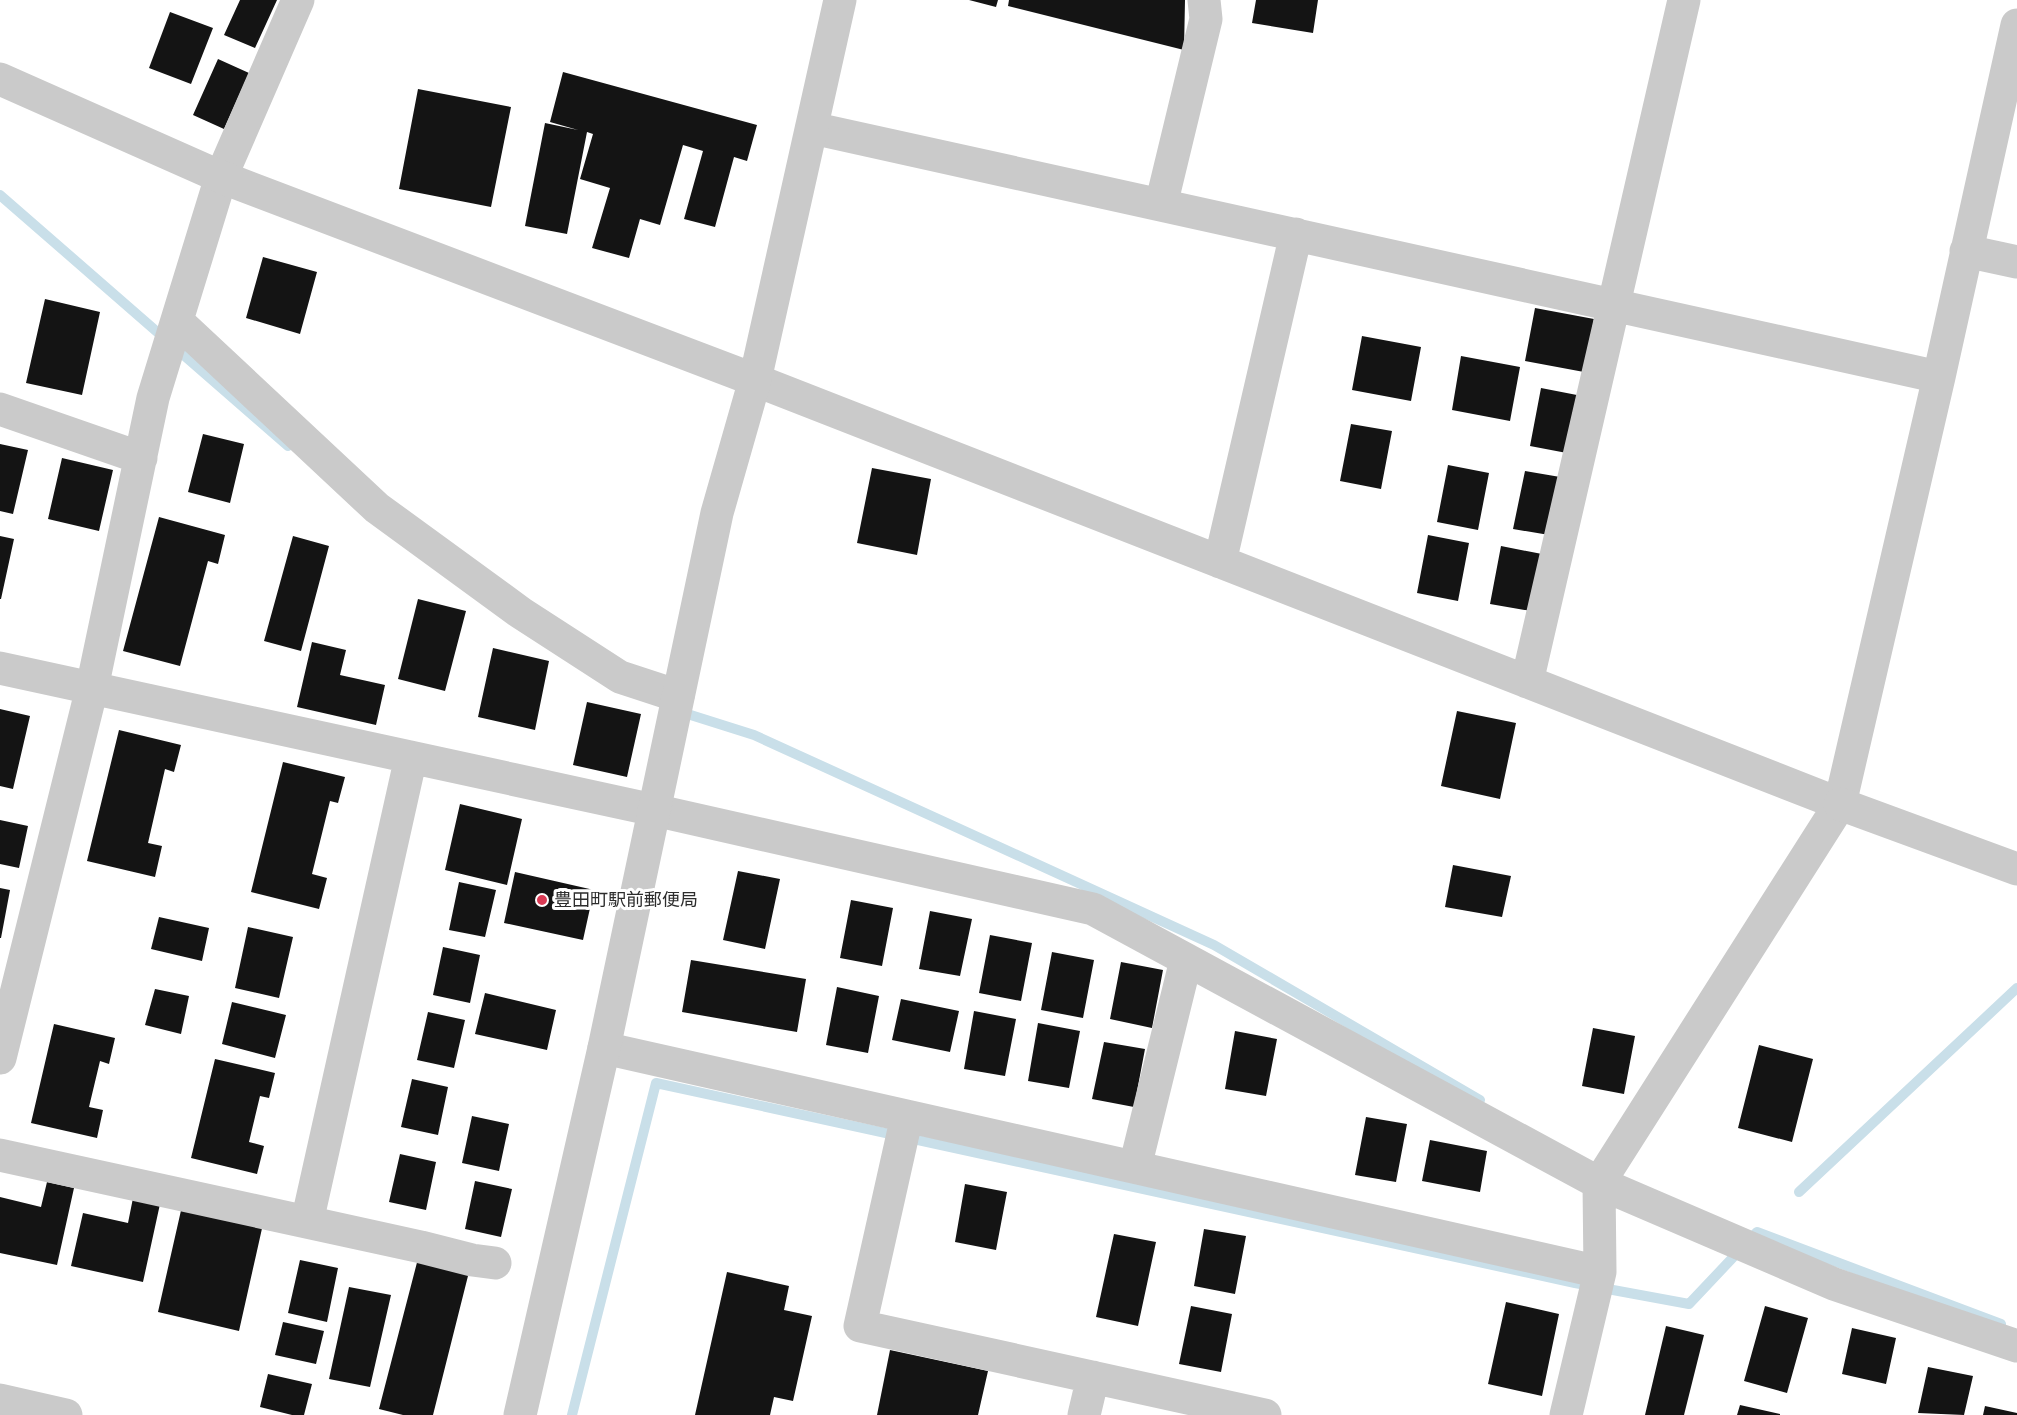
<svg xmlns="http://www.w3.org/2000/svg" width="2017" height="1415" font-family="'Open Sans','Noto Sans JP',sans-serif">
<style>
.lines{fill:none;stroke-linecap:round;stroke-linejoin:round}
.stream{stroke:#c9dfe9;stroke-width:10}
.building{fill:#141414}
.minor{stroke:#cacaca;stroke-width:33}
.tertiary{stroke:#cacaca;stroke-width:33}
.poi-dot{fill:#d93a54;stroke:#fff;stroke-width:2}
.labels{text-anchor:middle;stroke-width:6;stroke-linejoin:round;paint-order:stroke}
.poi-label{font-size:18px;fill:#2d2d2d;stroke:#fff;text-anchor:start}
</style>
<rect width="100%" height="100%" fill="#fff"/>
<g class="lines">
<path class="stream" d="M0 195 288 446
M678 711 754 735 1214 945 1480 1100
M1799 1192 2017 988
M572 1415 656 1083 1575 1283 1689 1304 1757 1232 2001 1324"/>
</g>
<path class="building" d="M240 0H277L255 48 224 35Z
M969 0H998L996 7Z
M1009 0H1185L1184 50 1008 6Z
M1256 0H1318L1313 33 1252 23Z
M170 12 213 28 191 84 149 68Z
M218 59 249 73 224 129 193 115Z
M563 72 757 125 747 161 734 157 715 227 684 219 703 151 683 145 660 225 640 219 629 258 592 248 610 188 580 179 593 134 587 132 567 234 525 226 545 123 578 130 550 122Z
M418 89 511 107 491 207 399 189Z
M263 257 317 272 300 334 246 318Z
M45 299 100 312 82 395 26 383Z
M1535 308 1594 319 1584 372 1525 361Z
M1362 336 1421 347 1411 401 1352 390Z
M1461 356 1520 367 1510 421 1452 410Z
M1541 388 1582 396 1572 454 1530 446Z
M1351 424 1392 431 1381 489 1340 481Z
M203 434 244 444 230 503 188 492Z
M0 444 28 450 13 514 0 511Z
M62 458 113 470 99 531 48 519Z
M1448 465 1489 473 1478 530 1437 522Z
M872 468 931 479 917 555 857 543Z
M1525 471 1566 478 1555 536 1513 529Z
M159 517 225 535 218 564 208 561 180 666 123 651Z
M1428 535 1469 543 1458 601 1417 593Z
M0 536 14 539 1 599H0Z
M293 536 329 546 301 651 264 641Z
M1501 546 1542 554 1531 611 1490 604Z
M418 599 466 611 445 691 398 679Z
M312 642 346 650 340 675 385 685 376 725 297 707Z
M493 648 549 661 535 730 478 717Z
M587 702 641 714 627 777 573 765Z
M0 709 30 716 13 789 0 786Z
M1457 711 1516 723 1500 799 1441 786Z
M119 730 181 745 174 772 165 769 148 843 162 846 155 877 87 861Z
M283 762 345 777 338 803 330 801 312 874 327 878 319 909 251 892Z
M460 804 522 819 507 885 445 870Z
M0 820 28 826 19 868 0 864Z
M1453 865 1511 876 1502 917 1445 907Z
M738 871 780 879 765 949 723 940Z
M515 872 594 890 583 940 504 923Z
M459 882 496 890 485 937 449 930Z
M0 888 10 890 1 938H0Z
M851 900 893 908 882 966 840 958Z
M930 911 972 919 960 976 919 969Z
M159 917 209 928 202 961 151 949Z
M248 927 293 937 279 998 235 988Z
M990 935 1032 943 1021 1001 979 993Z
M443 947 480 955 470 1003 433 995Z
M1052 952 1094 960 1083 1018 1041 1010Z
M691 960 806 979 797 1032 682 1012Z
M1121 962 1163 970 1152 1028 1110 1019Z
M837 987 879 996 868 1053 826 1045Z
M155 989 189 996 181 1034 145 1025Z
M485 993 556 1010 547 1050 475 1034Z
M901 999 959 1011 950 1052 892 1040Z
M232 1002 286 1015 275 1058 222 1044Z
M974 1011 1016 1019 1005 1076 964 1069Z
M428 1012 465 1020 454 1068 417 1060Z
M1038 1023 1080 1031 1069 1088 1028 1081Z
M54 1024 115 1038 109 1064 100 1061 89 1107 103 1110 97 1138 31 1123Z
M1593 1028 1635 1036 1624 1094 1582 1086Z
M1235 1031 1277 1039 1266 1096 1225 1089Z
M1104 1042 1145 1049 1134 1107 1092 1099Z
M1759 1045 1813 1059 1792 1142 1738 1128Z
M215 1059 275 1073 269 1098 260 1096 249 1142 264 1146 257 1174 191 1158Z
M412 1079 448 1087 438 1135 401 1127Z
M472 1116 509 1124 499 1171 462 1163Z
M1366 1117 1407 1124 1396 1182 1355 1175Z
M1430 1140 1487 1151 1480 1192 1422 1181Z
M400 1154 436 1162 426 1210 389 1202Z
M475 1181 512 1189 501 1237 465 1229Z
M47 1182 74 1188 57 1265 0 1253V1197L41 1207Z
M965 1184 1007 1192 996 1250 955 1242Z
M133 1198 160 1204 143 1282 71 1266 83 1213 128 1223Z
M182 1206 263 1224 239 1331 158 1312Z
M1204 1229 1246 1236 1235 1294 1194 1286Z
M1114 1234 1156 1242 1138 1326 1096 1317Z
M421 1247 472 1260 433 1415H403L379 1409Z
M300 1260 338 1268 327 1322 288 1313Z
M727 1272 789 1286 784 1310 812 1316 793 1401 774 1397 770 1415H695Z
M349 1287 391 1295 370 1387 329 1379Z
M1506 1302 1559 1314 1542 1396 1488 1384Z
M1191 1306 1232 1314 1221 1372 1179 1364Z
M1765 1306 1808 1318 1787 1393 1744 1381Z
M283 1322 324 1331 316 1364 275 1355Z
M1666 1326 1704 1335 1684 1415H1645Z
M1852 1328 1896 1338 1886 1384 1842 1374Z
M890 1350 988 1371 978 1415H877Z
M1928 1367 1973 1376 1964 1415 1918 1413Z
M268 1374 312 1384 304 1415H292L260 1407Z
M1740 1405 1780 1414V1415H1737Z
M1985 1406 2017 1413V1415H1983Z"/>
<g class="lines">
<path class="minor" d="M812 128 1939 377
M1161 205 1206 19 1204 0
M1966 251 2017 262
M177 321 377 508 521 613 620 677 678 696
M755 380 1840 804
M0 409 141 458
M1220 562 1296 234
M0 668 654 810 1093 909 1599 1183 1834 1284 2017 1346
M1527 682 1684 0
M604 1048 1600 1272
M0 1058 92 688 153 398 221 177 298 0
M907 1116 860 1326 1265 1415
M0 1155 421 1247 472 1260 495 1263
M1135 1167 1186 960
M307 1222 411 757
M1084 1415 1093 1377
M1566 1415 1600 1272 1599 1183 1840 804 1939 377 2017 25"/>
<path class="tertiary" d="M0 79 221 177 755 380
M1840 804 2017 869
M0 1400 66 1415
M520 1415 604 1048 717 513 755 380 840 0"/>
</g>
<circle class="poi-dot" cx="542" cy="900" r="6"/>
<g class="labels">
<g class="poi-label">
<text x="554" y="906">豊田町駅前郵便局</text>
</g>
</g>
</svg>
